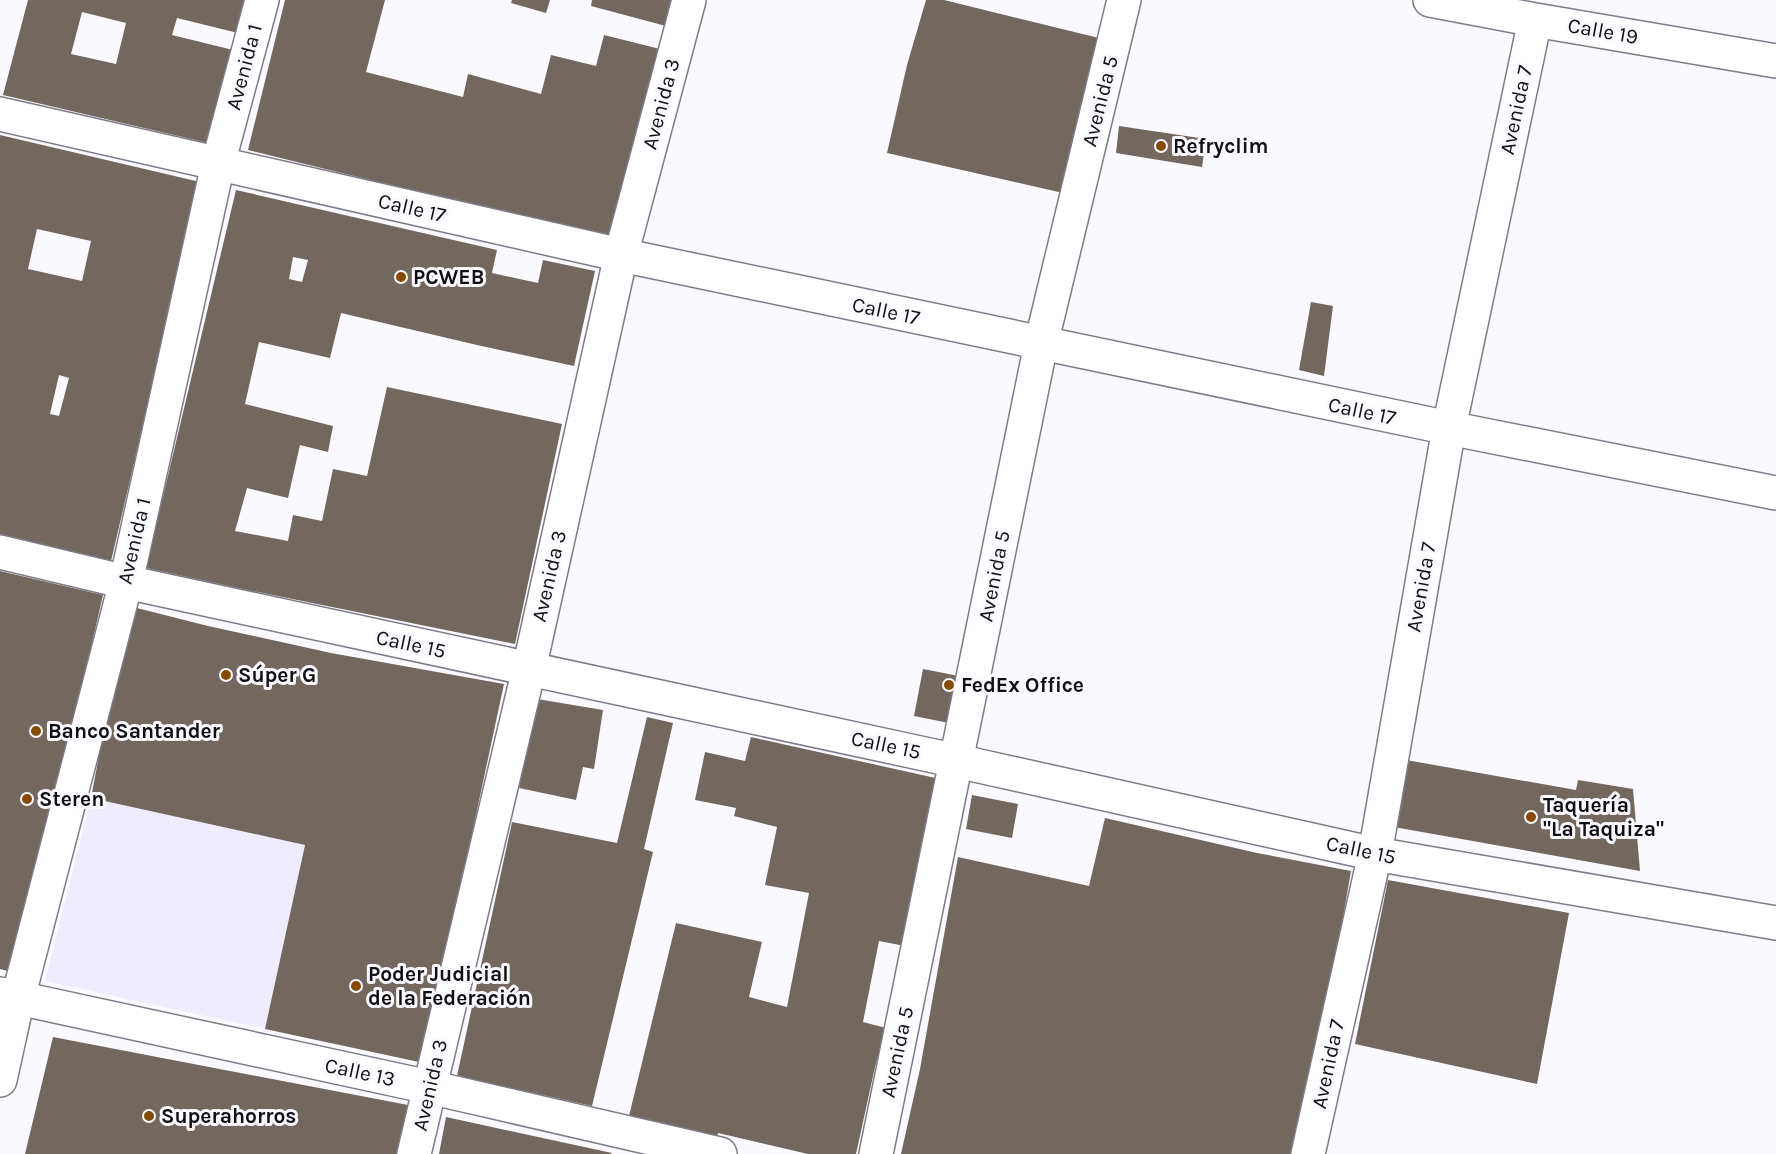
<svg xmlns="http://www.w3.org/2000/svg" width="1776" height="1154" font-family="Karla,sans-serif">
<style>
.built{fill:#efecfd}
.building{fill:#726860;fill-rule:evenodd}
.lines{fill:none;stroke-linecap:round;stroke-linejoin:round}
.street-casing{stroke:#7d7c87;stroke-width:36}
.secondary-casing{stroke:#7d7c87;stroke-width:36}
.street{stroke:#fff;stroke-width:33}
.secondary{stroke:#fff;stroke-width:33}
.poi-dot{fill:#854c00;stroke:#faf9fe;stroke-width:2}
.labels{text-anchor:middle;stroke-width:6;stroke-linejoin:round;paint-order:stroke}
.street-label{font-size:21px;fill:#100f13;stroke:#faf9fe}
.poi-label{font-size:21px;font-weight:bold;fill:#100f13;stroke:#faf9fe;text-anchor:start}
</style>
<rect width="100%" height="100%" fill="#faf9fe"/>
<path class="built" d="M91 798 305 845 265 1029 45 981Z"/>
<path class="building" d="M28 0H247L238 33 177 18 172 35 233 50 208 143 3 95ZM82 12 126 23 116 64 71 54Z
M285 0H385L366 72 463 97 468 74 541 94 551 55 596 66 604 35 660 49 611 239 248 150Z
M512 0H550L546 13 511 3Z
M592 0H673L666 26 591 6Z
M926 0H944L1099 38 1063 193 887 153 907 65Z
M1119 126 1206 139 1202 167 1116 153Z
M0 135 200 182 111 561 0 534ZM37 229 91 241 82 281 28 269ZM59 375 69 378 59 416 50 414Z
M236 190 497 250 492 273 538 283 543 260 595 271 574 366 477 345 341 313 330 358 259 342 245 404 333 426 328 452 300 445 288 498 247 488 235 531 288 541 293 515 322 521 333 469 367 476 387 387 562 424 515 644 233 587 146 568ZM293 257 308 260 302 282 289 279Z
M1311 302 1333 306 1324 376 1299 370Z
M0 571 103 595 59 786 27 894 8 971 0 969Z
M133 607 208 626 331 653 504 684 462 880 419 1062 265 1029 305 845 91 798 102 740Z
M923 669 959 676 949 723 914 716Z
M537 699 603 710 594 769 583 767 576 800 519 788Z
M647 717 673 723 644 849 653 852 592 1106 457 1076 512 822 617 843Z
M751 737 940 779 905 946 879 941 863 1022 886 1028 875 1067 856 1154H808L718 1133 717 1138 629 1116 676 923 762 942 749 997 787 1007 809 893 765 885 777 827 734 816 736 808 695 800 705 752 745 761Z
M1406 760 1576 790 1578 780 1633 789 1640 871 1394 827Z
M972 795 1018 804 1012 838 966 829Z
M1105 818 1257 853 1351 871 1302 1154H901L920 1069 958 857 1089 886Z
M1388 880 1569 913 1537 1084 1355 1044Z
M53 1037 408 1105 397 1154H25Z
M446 1117 612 1153 611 1154H439Z"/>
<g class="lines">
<g class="street-casing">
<path id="street" d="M1430 0 1535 20 1776 61
M0 114 621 255 1449 428 1776 493
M0 552 126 582 957 761 1375 854 1776 923
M0 994 429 1087 720 1154
M876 1154 1041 344 1124 0
M1308 1154 1375 854 1449 428 1535 20"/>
</g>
<g class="secondary-casing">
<path id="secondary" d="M0 1080 18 998 126 582 218 164 262 0
M414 1154 529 669 621 255 689 0"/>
</g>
<use href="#street" class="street"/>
<use href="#secondary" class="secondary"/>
</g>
<g class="poi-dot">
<circle cx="1161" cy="146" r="6"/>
<circle cx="401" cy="277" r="6"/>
<circle cx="226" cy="675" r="6"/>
<circle cx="949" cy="685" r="6"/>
<circle cx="36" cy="731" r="6"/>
<circle cx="27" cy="799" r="6"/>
<circle cx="1531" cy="817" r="6"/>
<circle cx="356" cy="986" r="6"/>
<circle cx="149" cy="1116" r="6"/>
</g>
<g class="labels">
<g class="street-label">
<text transform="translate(1603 31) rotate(10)" y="7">Calle 19</text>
<text transform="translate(244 67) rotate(-75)" y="7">Avenida 1</text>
<text transform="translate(1100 101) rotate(-76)" y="7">Avenida 5</text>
<text transform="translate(661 104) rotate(-75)" y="7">Avenida 3</text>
<text transform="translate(1516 110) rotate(-78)" y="7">Avenida 7</text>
<text transform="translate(412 208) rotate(13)" y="7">Calle 17</text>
<text transform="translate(886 311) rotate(12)" y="7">Calle 17</text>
<text transform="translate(1362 411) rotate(12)" y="7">Calle 17</text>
<text transform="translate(134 541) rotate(-77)" y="7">Avenida 1</text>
<text transform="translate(549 576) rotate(-77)" y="7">Avenida 3</text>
<text transform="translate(994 576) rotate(-79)" y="7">Avenida 5</text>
<text transform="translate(1421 587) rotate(-80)" y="7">Avenida 7</text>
<text transform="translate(411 644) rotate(12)" y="7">Calle 15</text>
<text transform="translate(886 745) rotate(12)" y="7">Calle 15</text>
<text transform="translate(1361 850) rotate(12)" y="7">Calle 15</text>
<text transform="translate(897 1052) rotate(-78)" y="7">Avenida 5</text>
<text transform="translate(1328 1064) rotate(-78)" y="7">Avenida 7</text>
<text transform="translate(360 1072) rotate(12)" y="7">Calle 13</text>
<text transform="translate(430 1085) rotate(-77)" y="7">Avenida 3</text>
</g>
<g class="poi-label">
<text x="1173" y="153">Refryclim</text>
<text x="413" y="284">PCWEB</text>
<text x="238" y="682">Súper G</text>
<text x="961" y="692">FedEx Office</text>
<text x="48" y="738">Banco Santander</text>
<text x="39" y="806">Steren</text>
<text x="1543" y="812">Taquería<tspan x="1543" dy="24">"La Taquiza"</tspan></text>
<text x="368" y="981">Poder Judicial<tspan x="368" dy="24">de la Federación</tspan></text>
<text x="161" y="1123">Superahorros</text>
</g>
</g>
</svg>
